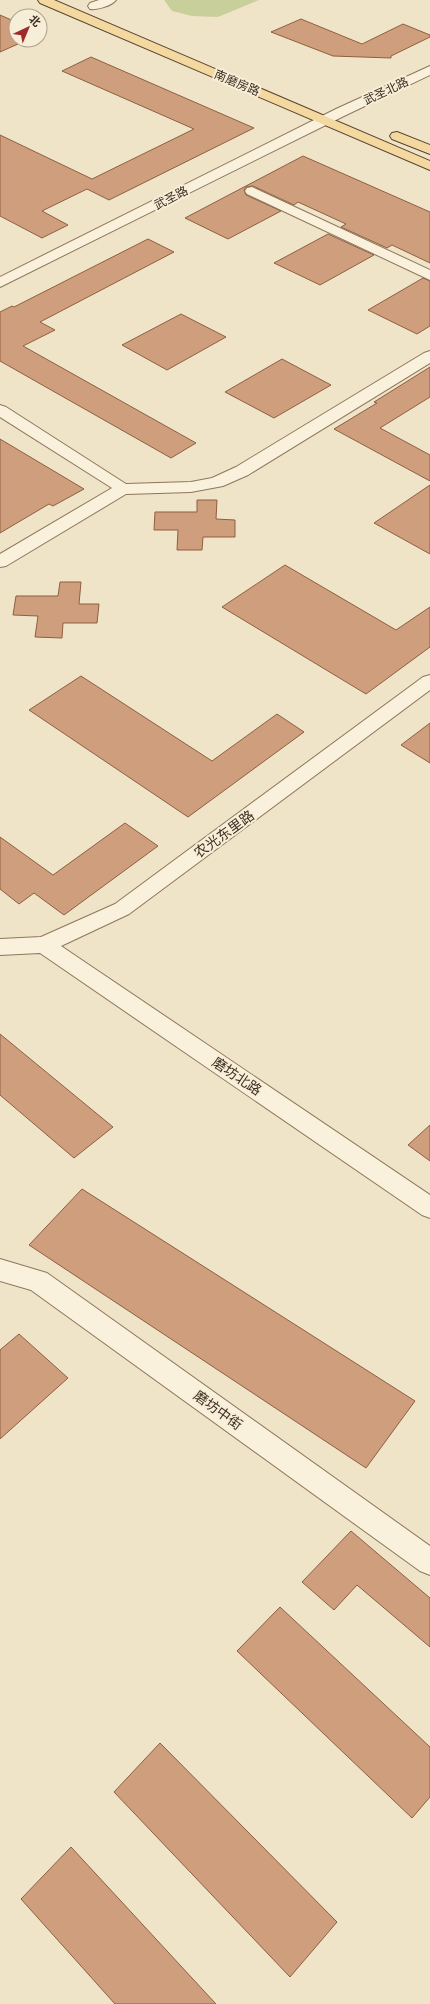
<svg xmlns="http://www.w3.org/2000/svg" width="430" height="2004" font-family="'PT Serif','Noto Sans SC',serif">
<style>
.green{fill:#c9cf9b}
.building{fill:#cf9f7d;stroke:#8d5f41}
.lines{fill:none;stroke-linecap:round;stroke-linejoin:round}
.minor-casing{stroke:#8d765c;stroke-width:2}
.major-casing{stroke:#5b4430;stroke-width:2}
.minor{fill:#faf1dc;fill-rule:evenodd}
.major{fill:#f3d9a0;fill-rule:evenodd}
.labels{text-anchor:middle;stroke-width:4;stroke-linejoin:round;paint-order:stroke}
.far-street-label{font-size:12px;fill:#3d2e20;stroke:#f7eed8}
.street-label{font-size:14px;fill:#3d2e20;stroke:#f7eed8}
</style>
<rect width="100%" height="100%" fill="#f0e4c8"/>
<path class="green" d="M164 0H259L218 17 192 16 172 11Z"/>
<path class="building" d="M0 15 16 22V40H27L0 52Z
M301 19 362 44 403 24 430 35V37L391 56V58L333 56 271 32Z
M91 57 254 128 109 200 87 189 42 211 68 225 42 238 0 216V135L92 179 194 129 62 71Z
M303 156 430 212V263L392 245 387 248 341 227 346 224 298 202 294 205 253 186 246 187 244 190 246 195 281 211 228 239 185 218Z
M328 234 374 255 320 285 274 263Z
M148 239 174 252 40 322 55 330 23 346 196 443 171 458 0 361V312L12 306 14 307Z
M423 278 430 281V326L417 334 368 310Z
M181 314 226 337 167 370 122 345Z
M282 359 331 385 274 418 225 392Z
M430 367V397L380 428 430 455V481L334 429 377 403 374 402Z
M0 439 84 489 53 506 49 504 0 533Z
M430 485V554L374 523Z
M197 500H217L216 519 235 520V537H203L202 550H177L178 530H154L155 512H197Z
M285 565 396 630 430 607V647L366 694 222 607Z
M60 582H81L79 604H99L97 623H63L62 638 35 637 38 616 13 615 16 596H58Z
M81 676 212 761 277 714 304 732 188 817 29 710Z
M430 723V763L401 745Z
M125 823 158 846 64 915 34 893 19 904 0 889V837L53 875Z
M0 1034 113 1127 74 1158 0 1095Z
M430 1125V1161L408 1145Z
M82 1189 415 1401 366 1468 29 1245Z
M19 1334 68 1378 0 1439V1350Z
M351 1531 430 1598V1647L357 1585 334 1610 302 1582Z
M280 1607 430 1747V1797L412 1818 237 1651Z
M160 1743 337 1922 290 1977 114 1792Z
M71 1847 216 2004H115L21 1899Z"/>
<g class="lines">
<g class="minor-casing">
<path id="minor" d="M99 0H116C111 6 97 10 90 9L88 6 90 3Z
M430 66V75L346 115 0 287V277L336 109Z
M252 187 430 270V280L247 194 245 191 247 188Z
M430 351V363L248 475 223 486 191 492 126 494 6 566 0 567V554L112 488 0 417V405L6 407 126 484 191 482 212 478 236 467 424 353Z
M430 675V690L129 914 61 946 430 1195V1218L422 1215 40 953 0 955V939L41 937 115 904 423 677Z
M0 1259 47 1273 430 1546V1575L420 1571 31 1290 0 1281Z"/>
</g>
<g class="major-casing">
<path id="major" d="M38 0H54L430 161V170L40 3Z
M397 132 430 145V154L392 139 390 136 392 133Z"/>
</g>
<use href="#minor" class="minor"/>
<use href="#major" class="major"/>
</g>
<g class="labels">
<g class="far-street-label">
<text transform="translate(237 83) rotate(23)" y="4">南磨房路</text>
<text transform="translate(386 91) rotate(-25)" y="4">武圣北路</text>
<text transform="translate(171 198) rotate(-27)" y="4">武圣路</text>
</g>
<g class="street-label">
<text transform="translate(224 834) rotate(-36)" y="5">农光东里路</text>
<text transform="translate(237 1076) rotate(34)" y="5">磨坊北路</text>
<text transform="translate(218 1410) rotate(36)" y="5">磨坊中街</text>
</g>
</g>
<g transform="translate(28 28) rotate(44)"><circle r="19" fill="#f7eed8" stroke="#ada18e"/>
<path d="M0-3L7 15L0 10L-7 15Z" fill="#9e2a2b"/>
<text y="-6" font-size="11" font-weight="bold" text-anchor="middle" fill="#3d2e20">北</text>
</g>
</svg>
